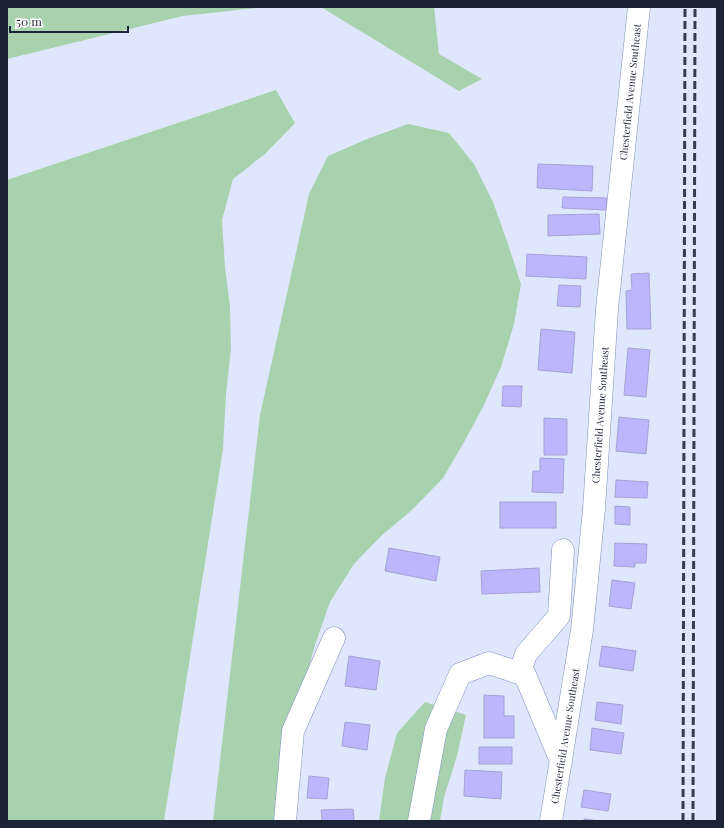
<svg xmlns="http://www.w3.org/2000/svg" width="724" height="828" font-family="'Playfair Display',serif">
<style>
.green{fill:#a7d2ad}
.building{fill:#bdb5fd;stroke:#a7a2d4}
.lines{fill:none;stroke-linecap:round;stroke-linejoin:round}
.minor-casing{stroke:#7f90bf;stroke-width:23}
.minor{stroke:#fff;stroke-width:22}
.rail{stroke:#353c4f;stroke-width:3;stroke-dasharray:8 4;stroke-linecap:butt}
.labels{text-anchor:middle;stroke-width:3.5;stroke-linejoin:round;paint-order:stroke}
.street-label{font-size:10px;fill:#1c2335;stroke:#fff}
</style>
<rect width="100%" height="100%" fill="#dfe7fc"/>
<path class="green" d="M7 7H265L183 16 7 59Z
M321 7H434L439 54 482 79 459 91Z
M276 90 295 123 266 153 233 179 222 220 225 267 230 307 231 349 226 394 223 449 164 821H7V180Z
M408 124 449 133 474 164 493 202 508 244 521 284 514 324 501 367 483 407 463 444 443 478 412 510 381 536 354 564 330 602 315 645 304 684 284 821H213L260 415 309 194 328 156 367 139Z
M425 702 466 715 457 756 444 797 440 821H379L385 778 397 733Z"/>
<path class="building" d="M538 164 593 166 592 191 537 188Z
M563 197 607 198 606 210 562 208Z
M599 214 600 234 548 236V215Z
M527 254 587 257 586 279 526 276Z
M649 273 651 329H627L626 291 632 290 631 274Z
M559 285 581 286 580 307 557 306Z
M541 329 575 332 572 373 538 370Z
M628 348 650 350 646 397 624 395Z
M503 386H522L521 407 502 406Z
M619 417 649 420 646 454 616 451Z
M544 418 567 419V455H544Z
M540 458 564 459 563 493 532 492 533 471H540Z
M616 480 648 482 647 498 615 497Z
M500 502H556V528H500Z
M615 506 630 507V525L615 524Z
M615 543 647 544 646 563H635V567L614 566Z
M389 548 440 557 436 581 385 571Z
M539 568 540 592 482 594 481 571Z
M612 580 635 583 631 609 609 606Z
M602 646 636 651 633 671 599 666Z
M349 656 380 661 376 690 345 686Z
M484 695 504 696V716H514V738H484Z
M597 702 623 705 621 724 595 720Z
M345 722 370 725 367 750 342 746Z
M592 728 624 733 621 754 590 750Z
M479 747H512V764H479Z
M465 770 502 772 501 799 464 796Z
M309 776 329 778 327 799 307 798Z
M584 790 611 794 608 811 581 807Z
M353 809 354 821H322L321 810Z
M584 819 600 821H584Z"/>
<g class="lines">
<g class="minor-casing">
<path id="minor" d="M520 673 526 654 559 616 563 550
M285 821 293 731 334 638
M419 821 436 729 460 674 489 663 525 675 561 761
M551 821 582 630 594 509 607 309 639 7"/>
</g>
<use href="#minor" class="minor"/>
<path class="rail" d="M683 821 685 7
M693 821 695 7"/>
</g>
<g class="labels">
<g class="street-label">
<text transform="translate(630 92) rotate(-84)" y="4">Chesterfield Avenue Southeast</text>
<text transform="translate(600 415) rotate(-86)" y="4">Chesterfield Avenue Southeast</text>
<text transform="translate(565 736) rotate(-81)" y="4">Chesterfield Avenue Southeast</text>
</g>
</g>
<rect width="724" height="828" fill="none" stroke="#1c2335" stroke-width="16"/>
<path d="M10 26v6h118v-6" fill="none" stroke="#1c2335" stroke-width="2"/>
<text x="16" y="26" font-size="12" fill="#1c2335" stroke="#ffffff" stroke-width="3" paint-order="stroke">50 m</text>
</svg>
